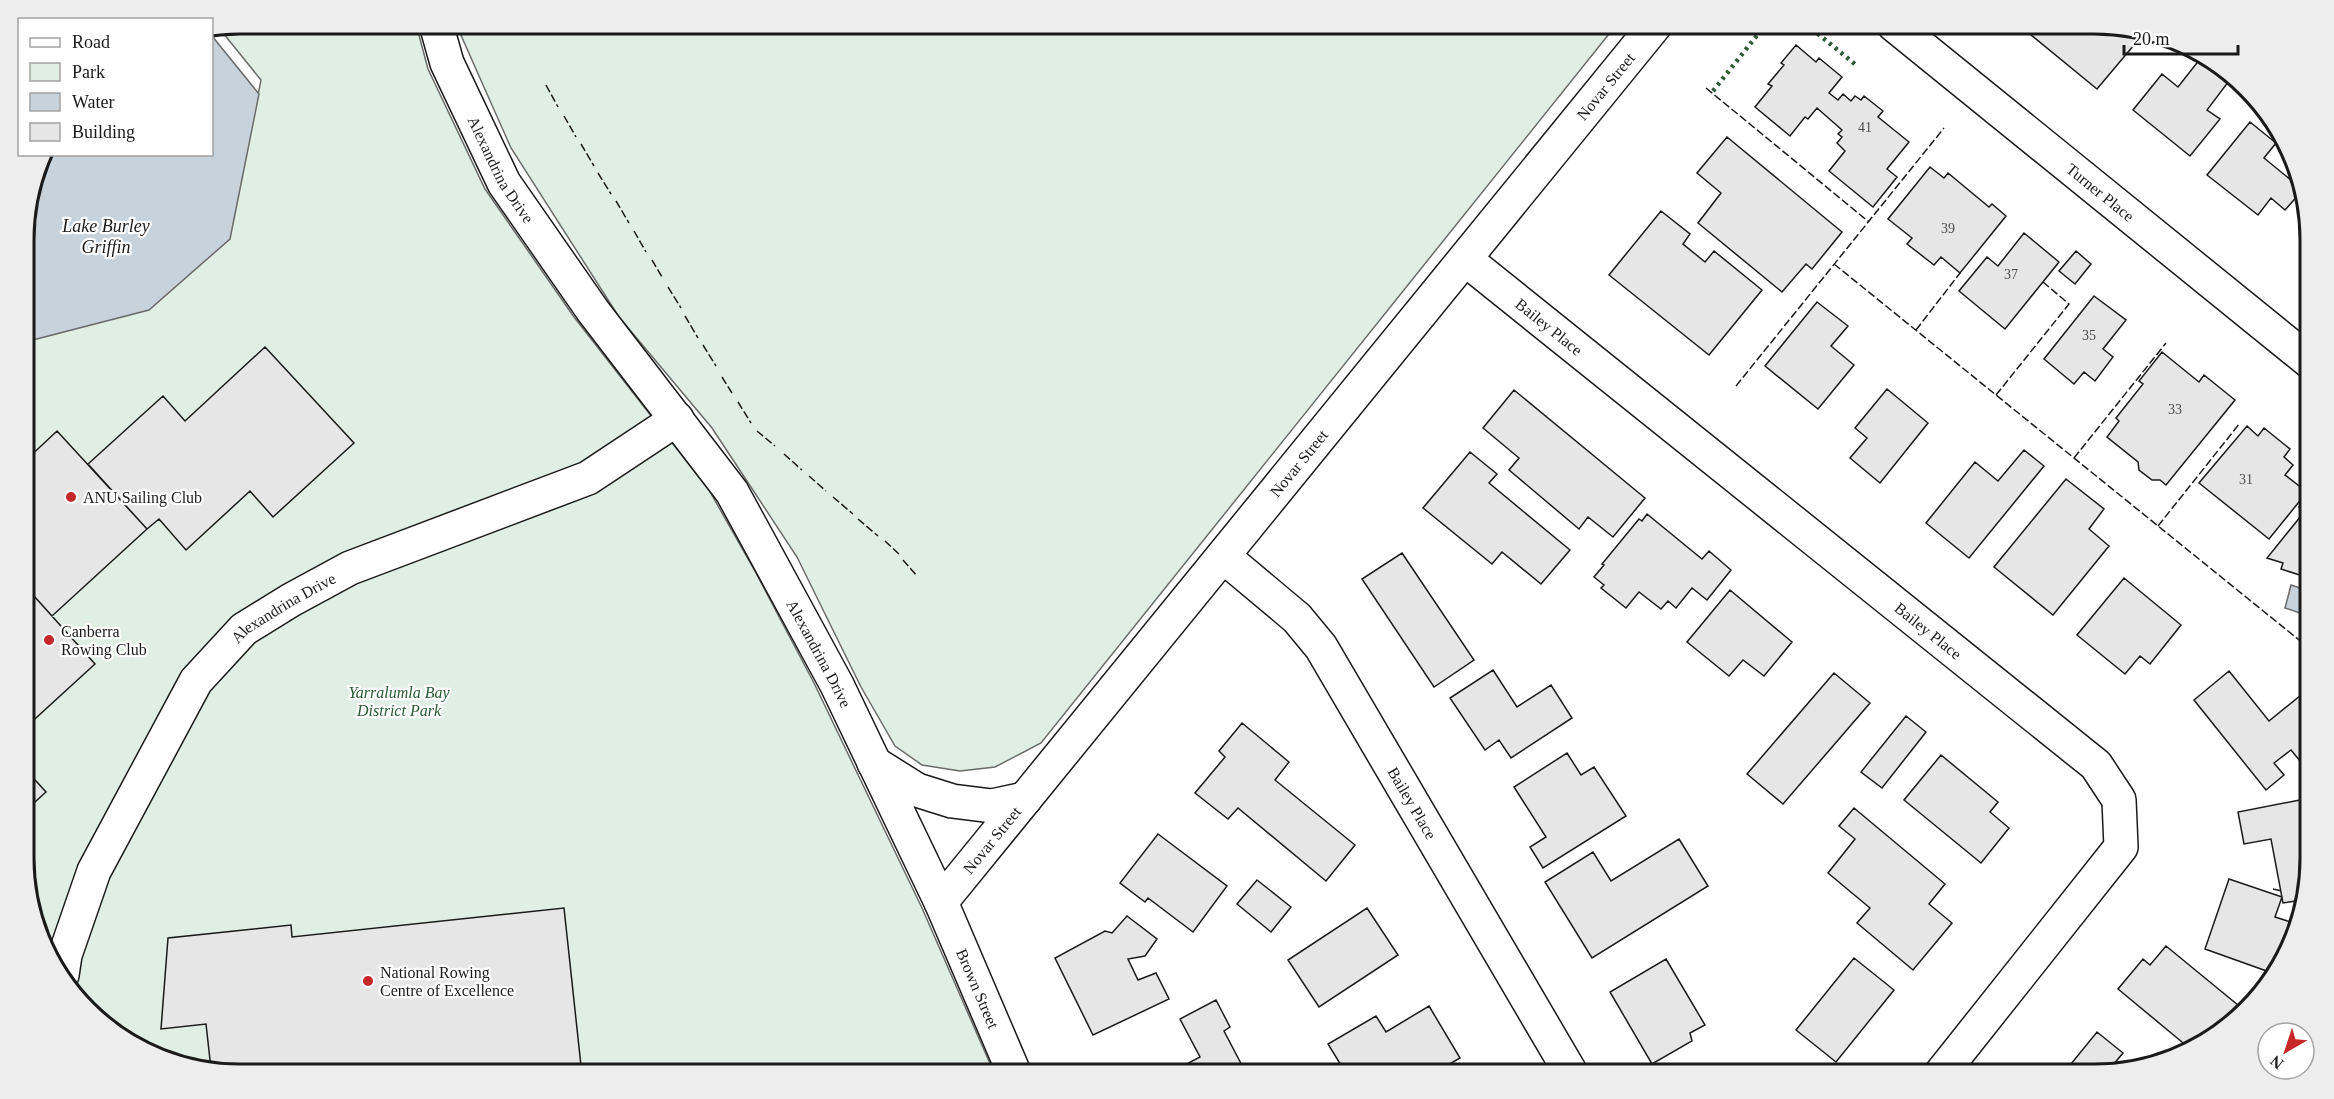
<svg xmlns="http://www.w3.org/2000/svg" width="2334" height="1099" font-family="'Times New Roman',serif">
<style>
.green{fill:#e0efe3;stroke:#6a6a6a;stroke-width:1.5}
.water{fill:#c6d2dc;stroke:#6a6a6a;stroke-width:1.5}
.building{fill:#e6e6e6;stroke:#1a1a1a;stroke-width:1.5}
.lines{fill:none;stroke-linecap:round;stroke-linejoin:round}
.minor-casing{stroke:#1a1a1a;stroke-width:36}
.major-casing{stroke:#1a1a1a;stroke-width:36}
.minor{stroke:#fff;stroke-width:33}
.major{stroke:#fff;stroke-width:33}
.hedge{stroke:#2b5a34;stroke-width:4.5;stroke-dasharray:3 4.5;stroke-linecap:butt}
.fence{stroke:#1a1a1a;stroke-width:1.5;stroke-dasharray:8 3;stroke-linecap:butt}
.poi-dot{fill:#c62828;stroke:#fff;stroke-width:2}
.labels{text-anchor:middle;stroke-width:4.5;stroke-linejoin:round;paint-order:stroke}
.number-label{font-size:14px;fill:#4d4d4d}
.street-label{font-size:16px;fill:#1a1a1a;stroke:#fff}
.poi-label{font-size:16px;fill:#1a1a1a;stroke:#fff;text-anchor:start}
.park-label{font-size:16px;font-style:italic;fill:#2b5a34;stroke:#fff}
.water-label{font-size:18px;font-style:italic;fill:#1a1a1a;stroke:#fff}
.rim{fill:none;stroke:#1a1a1a;stroke-width:3}
</style>
<rect width="100%" height="100%" fill="#fff"/>
<path class="green" d="M241 24H416L428 69 485 189 574 317 709 490 756 573 814 683 922 908 995 1075H241L157 1058 69 990 26 887 25 331 232 225 261 80 219 28Z
M456 24H1617L1041 743 995 767 960 771 922 765 895 746 861 687 797 557 712 428 619 317 511 148Z"/>
<path class="water" d="M212 36 259 94 230 239 149 310 25 342 24 226 44 155 212 154Z
M2291 585 2309 591V616L2285 608Z"/>
<path class="building" d="M2040 24H2094L2129 31 2139 39 2097 89 2031 35Z
M1796 45 1816 62 1819 58 1842 77 1829 93 1838 100 1843 94 1851 101 1855 96 1861 100 1864 96 1883 111 1878 117 1909 142 1887 169 1897 177 1873 207 1829 171 1845 151 1837 143 1842 137 1838 134 1842 130 1817 108 1808 119 1805 117 1790 136 1755 107 1772 86 1768 84 1784 65 1781 63Z
M2200 59 2229 81 2207 110 2220 119 2190 156 2133 110 2162 74 2178 87Z
M2250 122 2276 143 2264 158 2297 185 2300 193 2285 210 2271 198 2258 215 2207 175Z
M1727 137 1842 232 1812 269 1806 264 1782 292 1698 223 1721 193 1697 173Z
M1930 167 1944 178 1948 173 1989 207 1992 204 2006 216 1960 273 1941 257 1934 265 1907 244 1912 238 1888 219Z
M1661 211 1690 234 1683 244 1705 262 1714 251 1762 290 1709 355 1609 275Z
M2024 233 2059 262 2005 329 1959 291 1987 257 1998 266Z
M2076 251 2091 264 2075 284 2059 271Z
M2094 296 2126 320 2103 349 2113 357 2095 381 2084 372 2074 384 2044 359Z
M1817 302 1848 326 1831 346 1854 365 1818 409 1765 366Z
M265 347 354 443 273 517 250 491 186 550 159 519 147 529 88 464 163 396 185 421Z
M2162 352 2199 382 2204 375 2235 400 2166 485 2160 480H2152L2139 470 2138 462 2107 437 2119 421 2116 418 2143 384 2139 381Z
M1887 389 1928 423 1880 483 1850 458 1867 438 1855 428Z
M1514 390 1645 498 1613 537 1588 517 1579 529 1509 470 1519 458 1483 428Z
M2247 426 2258 436 2264 428 2290 449 2284 457 2293 465 2285 475 2307 492 2269 539 2199 483Z
M57 431 147 529 52 616 25 586V461Z
M2024 450 2044 466 1969 558 1926 523 1975 462 1998 481Z
M1470 452 1497 474 1489 483 1570 550 1541 584 1502 552 1492 564 1423 508Z
M2066 479 2104 509 2089 529 2109 546 2053 615 1994 567Z
M2309 495V514L2299 507Z
M1647 514 1702 559 1709 551 1731 570 1707 600 1692 588 1676 608 1668 601 1661 609 1639 592 1626 608 1601 588 1604 585 1594 577 1604 565 1602 564 1639 519 1642 521Z
M2301 516 2309 519V578L2281 569 2283 563 2267 558Z
M1402 553 1474 660 1434 687 1362 579Z
M2124 578 2181 625 2150 664 2140 656 2125 674 2077 635Z
M25 586 95 664 26 727Z
M1730 590 1792 642 1764 676 1743 660 1729 676 1687 642Z
M1493 670 1517 707 1551 685 1572 718 1511 758 1499 740 1485 750 1450 698Z
M2229 671 2269 721 2301 695 2310 705V773L2291 750 2274 763 2284 775 2266 790 2194 700Z
M1834 673 1870 703 1783 804 1747 774Z
M1906 716 1926 732 1882 788 1861 772Z
M1242 723 1289 762 1275 780 1355 845 1326 881 1238 808 1228 819 1195 793 1225 757 1219 751Z
M1567 753 1581 775 1594 767 1626 816 1543 868 1530 847 1546 837 1514 787Z
M1941 755 1998 802 1990 812 2009 828 1981 863 1904 800Z
M26 770 46 792 26 810Z
M2310 798V859L2302 900 2283 903 2271 839 2244 844 2238 812Z
M1854 808 1945 884 1929 904 1952 923 1913 970 1857 923 1870 908 1828 873 1855 839 1839 826Z
M1158 834 1227 886 1193 932 1148 898 1145 902 1120 883Z
M1679 839 1708 886 1592 958 1545 882 1593 852 1611 881Z
M2229 879 2282 897 2275 917 2297 924 2293 942 2275 974 2205 949Z
M1257 880 1291 907 1271 932 1237 904Z
M564 908 582 1075H240L211 1069 206 1024 161 1029 168 938 291 925 292 937Z
M1367 908 1398 955 1319 1007 1288 960Z
M1127 916 1157 939 1145 956 1128 959 1138 980 1156 973 1169 999 1093 1035 1055 958 1105 931 1112 933Z
M2166 946 2244 1010 2214 1038 2188 1047 2118 989 2143 959 2150 965Z
M1854 958 1894 990 1836 1062 1796 1030Z
M1666 959 1705 1025 1690 1033 1692 1041 1652 1064 1610 992Z
M1216 1000 1230 1027 1224 1031 1247 1075H1166L1200 1057 1180 1019Z
M1429 1006 1460 1058 1431 1075H1347L1328 1044 1376 1016 1386 1032Z
M2097 1032 2123 1053 2113 1065 2119 1070 2107 1075H2062Z
M1141 1066 1146 1075H1123Z"/>
<g class="lines">
<g class="minor-casing">
<g id="minor">
<path id="s1" d="M1893 24 2309 361"/>
<path id="s2" d="M1465 259 2096 765 2119 800 2121 847 1940 1075"/>
<path id="s3" d="M1223 556 1297 618 1321 647 1572 1075"/>
<path id="s4" d="M941 902 1015 1075"/>
<path id="s5" d="M62 975 65 955 94 871 196 681 244 629 291 600 350 568 588 478 677 419"/>
</g>
</g>
<g class="major-casing">
<g id="major">
<path id="s6" d="M436 24 447 63 504 183 593 311 732 492 837 685 941 902 1656 24"/>
<path d="M874 763 917 790 952 801 992 806 1025 799"/>
</g>
</g>
<use href="#minor" class="minor"/>
<use href="#major" class="major"/>
<path class="hedge" d="M1806 24 1856 65
M1713 91 1766 24"/>
<path class="fence" d="M546 85 558 107
M1706 88 1869 222
M564 116 576 137
M581 144 594 166
M598 173 611 194
M616 201 629 223
M634 231 646 252
M652 260 662 277
M1834 264 2309 648
M668 287 681 308
M685 316 698 338
M1916 330 1960 273
M703 345 716 366
M722 377 732 393
M1736 386 1944 128
M1996 395 2069 304 2043 282
M738 402 751 423
M757 431 775 446
M784 454 802 470
M2074 458 2166 343
M809 476 826 491
M833 497 853 514
M858 519 878 536
M2158 526 2240 423
M885 541 899 554
M903 560 917 576
M2273 889 2282 891"/>
</g>
<g class="poi-dot">
<circle cx="71" cy="497" r="6"/>
<circle cx="49" cy="640" r="6"/>
<circle cx="368" cy="981" r="6"/>
</g>
<g class="labels">
<g class="number-label">
<text x="1865" y="132">41</text>
<text x="1948" y="233">39</text>
<text x="2011" y="279">37</text>
<text x="2089" y="340">35</text>
<text x="2175" y="414">33</text>
<text x="2246" y="484">31</text>
</g>
<g class="street-label">
<text dy="6" stroke="none"><textPath href="#s6" startOffset="2070">Novar Street</textPath></text>
<text dy="6" stroke="none"><textPath href="#s6" startOffset="160">Alexandrina Drive</textPath></text>
<text dy="6" stroke="none"><textPath href="#s1" startOffset="267">Turner Place</textPath></text>
<text dy="6" stroke="none"><textPath href="#s2" startOffset="108">Bailey Place</textPath></text>
<text dy="6" stroke="none"><textPath href="#s6" startOffset="1584">Novar Street</textPath></text>
<text dy="6" stroke="none"><textPath href="#s5" startOffset="440">Alexandrina Drive</textPath></text>
<text dy="6" stroke="none"><textPath href="#s2" startOffset="594">Bailey Place</textPath></text>
<text dy="6" stroke="none"><textPath href="#s6" startOffset="741">Alexandrina Drive</textPath></text>
<text dy="6" stroke="none"><textPath href="#s3" startOffset="315">Bailey Place</textPath></text>
<text dy="6" stroke="none"><textPath href="#s6" startOffset="1098">Novar Street</textPath></text>
<text dy="6" stroke="none"><textPath href="#s4" startOffset="94">Brown Street</textPath></text>
</g>
<g class="poi-label">
<text x="83" y="503">ANU Sailing Club</text>
<text x="61" y="637">Canberra<tspan x="61" dy="18">Rowing Club</tspan></text>
<text x="380" y="978">National Rowing<tspan x="380" dy="18">Centre of Excellence</tspan></text>
</g>
<g class="park-label">
<text x="399" y="698">Yarralumla Bay<tspan x="399" dy="18">District Park</tspan></text>
</g>
<g class="water-label">
<text x="106" y="232">Lake Burley<tspan x="106" dy="21">Griffin</tspan></text>
</g>
</g>
<path d="M0 0H2334V1099H0ZM240 34H2094A206 206 0 0 1 2300 240V858A206 206 0 0 1 2094 1064H240A206 206 0 0 1 34 858V240A206 206 0 0 1 240 34Z" fill="#ededed" fill-rule="evenodd"/>
<path class="rim" d="M240 34H2094A206 206 0 0 1 2300 240V858A206 206 0 0 1 2094 1064H240A206 206 0 0 1 34 858V240A206 206 0 0 1 240 34Z"/>
<rect x="18" y="18" width="195" height="138" fill="#ffffff" stroke="#a3a3a3" stroke-width="1.5"/>
<rect x="30" y="38" width="30" height="9" fill="#ffffff" stroke="#a3a3a3" stroke-width="1.5"/>
<text x="72" y="48" font-size="18" fill="#1a1a1a">Road</text>
<rect x="30" y="63" width="30" height="18" fill="#e0efe3" stroke="#a3a3a3" stroke-width="1.5"/>
<text x="72" y="78" font-size="18" fill="#1a1a1a">Park</text>
<rect x="30" y="93" width="30" height="18" fill="#c6d2dc" stroke="#a3a3a3" stroke-width="1.5"/>
<text x="72" y="108" font-size="18" fill="#1a1a1a">Water</text>
<rect x="30" y="123" width="30" height="18" fill="#e6e6e6" stroke="#a3a3a3" stroke-width="1.5"/>
<text x="72" y="138" font-size="18" fill="#1a1a1a">Building</text>
<g transform="translate(2286 1051) rotate(219)"><circle r="28" fill="#ffffff" stroke="#a3a3a3" stroke-width="1.5"/>
<path d="M0-4.5L10 22L0 15L-10 22Z" fill="#c62828"/>
<text y="-9" font-size="16" font-weight="bold" text-anchor="middle" fill="#1a1a1a">N</text>
</g>
<path d="M2124 45v9h114v-9" fill="none" stroke="#1a1a1a" stroke-width="3"/>
<text x="2133" y="45" font-size="18" fill="#1a1a1a" stroke="#ffffff" stroke-width="4.5" paint-order="stroke">20 m</text>
</svg>
